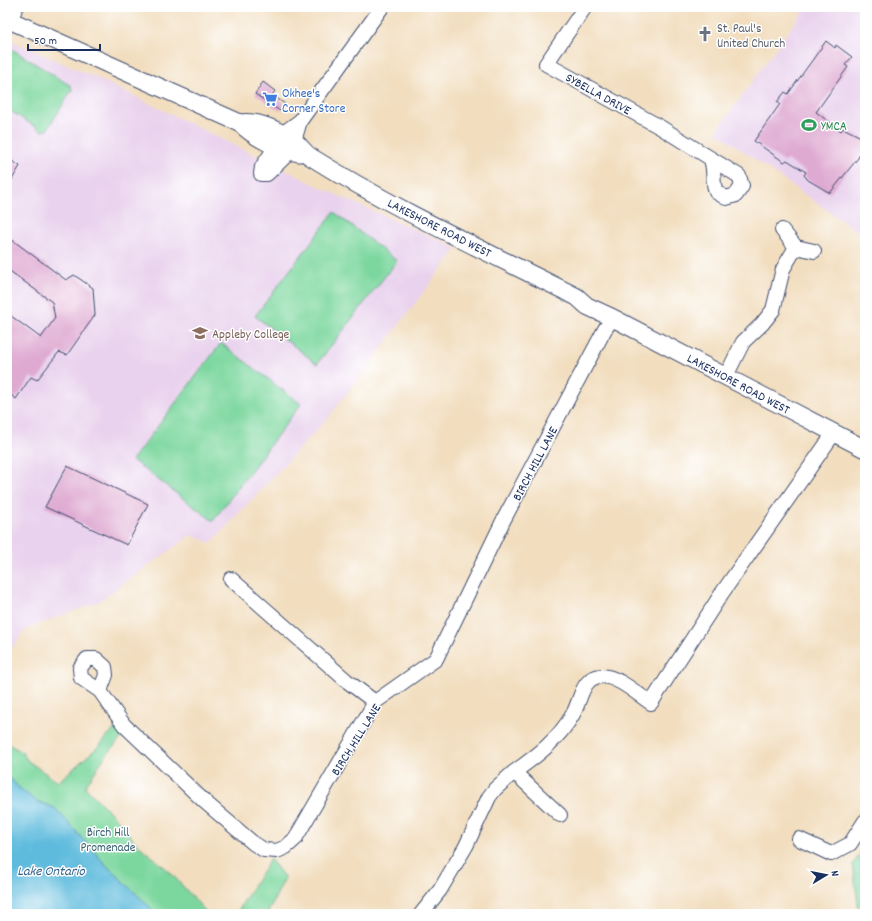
<svg xmlns="http://www.w3.org/2000/svg" width="872" height="921" font-family="Dekko,sans-serif">
<style>
.built{fill:#e9d2ed}
.green{fill:#7cd79e;stroke:#4c837e}
.water{fill:#5fbbdd;stroke:#3d759e}
.building{fill:#dfaad2}
.lines{fill:none;stroke-linecap:round;stroke-linejoin:round}
.minor-casing{stroke:#3b496d;stroke-width:16}
.major-casing{stroke:#3b496d;stroke-width:19}
.minor{stroke:#fff;stroke-width:14}
.major{stroke:#fff;stroke-width:17}
.labels{text-anchor:middle;stroke-width:3;stroke-linejoin:round;paint-order:stroke}
.worship-label{font-size:13px;fill:#5b616d;stroke:#fff;text-anchor:start}
.shop-label{font-size:13px;fill:#366cbe;stroke:#fff;text-anchor:start}
.street-label{font-size:13px;fill:#1b2f5e;stroke:#fff}
.leisure-label{font-size:13px;fill:#27864d;stroke:#fff;text-anchor:start}
.education-label{font-size:13px;fill:#785e54;stroke:#fff;text-anchor:start}
.park-label{font-size:13px;fill:#386171;stroke:#fff}
.water-label{font-size:14px;font-style:italic;fill:#33608a;stroke:#fff}
</style>
<rect width="100%" height="100%" fill="#fff"/>
<filter id="ink" filterUnits="userSpaceOnUse"><feTurbulence type="fractalNoise" baseFrequency=".025" numOctaves="2"/><feDisplacementMap in="SourceGraphic" scale="8" xChannelSelector="R" yChannelSelector="G"/><feConvolveMatrix kernelMatrix="1 2 1 2 8 2 1 2 1" color-interpolation-filters="sRGB"/></filter>
<filter id="wash" filterUnits="userSpaceOnUse"><feTurbulence type="fractalNoise" baseFrequency=".012" numOctaves="4" result="noise"/><feDisplacementMap in="SourceGraphic" scale="16" xChannelSelector="R" yChannelSelector="G"/><feGaussianBlur stdDeviation="0.9" result="paint"/><feColorMatrix in="noise" values="0 0 0 0 0 0 0 0 0 0 0 0 0 0 0 0 0 1.4 0 .05"/><feComposite in="paint" operator="in"/></filter>
<g filter="url(#wash)">
<rect width="100%" height="100%" fill="#f2debf"/>
<path class="built" d="M806 7 865 8V237L716 132Z
M7 39 101 80 326 190 457 248 329 417 211 543 191 535 98 602 26 629 7 654Z"/>
<path class="green" d="M7 46 71 86 72 90 47 130 42 131 7 109Z
M334 212 397 261 317 364 255 316Z
M221 343 301 404 213 521 132 460Z
M115 728 123 736 104 758 85 787 119 821 137 844 169 871 208 914H157L107 866 55 808 36 801 19 788 7 775V743L22 752 28 761 58 782 99 746Z
M861 852 865 873V914H859L853 865Z
M270 859 285 878 267 914H236Z"/>
<path class="water" d="M7 775 19 788 36 801 55 808 107 866 157 914H7Z"/>
<g id="blocks">
<path class="building" d="M826 41 835 48 836 45 852 57 845 65 848 67 816 112 841 131 843 128 865 139V144L858 158 830 193 808 180 804 175 806 172 787 160 784 162 754 141 780 104 777 102 785 92 788 94Z
M263 82 275 91 272 95 285 104 280 111 255 94Z
M7 158 20 166 7 188Z
M7 236 66 280 74 275 93 288 95 315 67 355 59 352 37 380 31 377 16 399 7 392V313L41 338 55 318 52 302 7 269Z
M67 466 148 504 127 545 45 507Z"/>
</g>
</g>
<g filter="url(#ink)">
<use href="#blocks" fill-opacity="0" stroke="#3b496d" stroke-width="1"/>
<g class="lines">
<g class="minor-casing">
<path id="minor" d="M585 7 546 64 660 127 710 158
M10 20 16 7
M300 121 291 151 267 174H261L262 167 277 145 282 134 300 121 382 7
M710 158 739 176 742 186 736 195 726 198 716 192C711 180 716 169 710 158Z
M782 230 796 247 814 251
M726 376 743 342 762 324 773 310 783 269 796 247
M231 579 347 681 375 702
M100 691 106 675 105 667 96 659H87L80 668 81 678 100 691 124 725 205 802 253 843 264 850 277 851 286 847 295 839 375 702 436 659 503 521 605 329 613 318
M560 815 514 772C537 756 559 739 573 714 581 700 582 676 602 676 619 677 637 694 651 703L722 593 834 433
M799 839 831 854 850 844 865 821
M421 914 440 890 466 846 489 797 495 789 514 772"/>
</g>
<g class="major-casing">
<path id="major" d="M7 19 240 123C254 138 280 150 300 153
M240 123C257 120 279 131 293 140 300 145 304 153 311 157 396 210 488 252 577 297L587 306 613 318 865 449"/>
</g>
<use href="#minor" class="minor"/>
<use href="#major" class="major"/>
</g>
</g>
<defs>
<g id="church-bare" transform="scale(1.2)"><path d="M-1.2-6h2.4v3.5h3.3v2.4h-3.3V6h-2.4V-.1h-3.3v-2.4h3.3Z" fill="#6b7280" stroke="#fff" stroke-width="2.5" paint-order="stroke"/></g>
<g id="supermarket-bare" transform="scale(1.2)"><path d="M-6-5.5h2.5l.6 2H6L4.5 2H-2.5L-4.4-4H-6ZM-1.5 3.2a1.3 1.3 0 1 0 .1 0ZM3 3.2a1.3 1.3 0 1 0 .1 0Z" fill="#3f7fe0" stroke="#fff" stroke-width="2.5" paint-order="stroke"/></g>
<g id="stadium-bare" transform="scale(1.2)"><path d="M0-5a6.5 5 0 1 0 0 10a6.5 5 0 1 0 0-10ZM-3.5-1.8h7v3.6h-7Z" fill="#2e9e5b" stroke="#fff" stroke-width="2.5" paint-order="stroke"/></g>
<g id="school-bare" transform="scale(1.2)"><path d="M0-5L7-2L0 1L-7-2ZM-4 1L0 2.5L4 1V4Q0 6-4 4Z" fill="#8d6e63" stroke="#fff" stroke-width="2.5" paint-order="stroke"/></g>
</defs>
<g fill-rule="evenodd">
<use href="#church-bare" x="705" y="34"/>
<use href="#supermarket-bare" x="270" y="99"/>
<use href="#stadium-bare" x="809" y="125"/>
<use href="#school-bare" x="200" y="333"/>
</g>
<g class="labels">
<g class="worship-label">
<text x="717" y="32">St. Paul's<tspan x="717" dy="15">United Church</tspan></text>
</g>
<g class="shop-label">
<text x="282" y="97">Okhee's<tspan x="282" dy="15">Corner Store</tspan></text>
</g>
<g class="street-label">
<text transform="translate(599 93) rotate(29)" y="5">SYBELLA DRIVE</text>
<text transform="translate(440 227) rotate(27)" y="5">LAKESHORE ROAD WEST</text>
<text transform="translate(739 383) rotate(28)" y="5">LAKESHORE ROAD WEST</text>
<text transform="translate(534 463) rotate(-62)" y="5">BIRCH HILL LANE</text>
<text transform="translate(355 739) rotate(-58)" y="5">BIRCH HILL LANE</text>
</g>
<g class="leisure-label">
<text x="821" y="130">YMCA</text>
</g>
<g class="education-label">
<text x="212" y="338">Appleby College</text>
</g>
<g class="park-label">
<text x="108" y="836">Birch Hill<tspan x="108" dy="15">Promenade</tspan></text>
</g>
<g class="water-label">
<text x="51" y="875">Lake Ontario</text>
</g>
</g>
<rect width="872" height="921" fill="none" stroke="#fff" stroke-width="24"/>
<g transform="translate(826 875) rotate(80)" stroke="#ffffff" stroke-width="3" paint-order="stroke">
<path d="M0-3L7 15L0 10L-7 15Z" fill="#1b2f5e"/>
<text y="-6" font-size="11" font-weight="bold" text-anchor="middle" fill="#1b2f5e">N</text>
</g>
<path d="M28 44v6h72v-6" fill="none" stroke="#1b2f5e" stroke-width="2"/>
<text x="34" y="44" font-size="12" fill="#1b2f5e" stroke="#ffffff" stroke-width="3" paint-order="stroke">50 m</text>
</svg>
